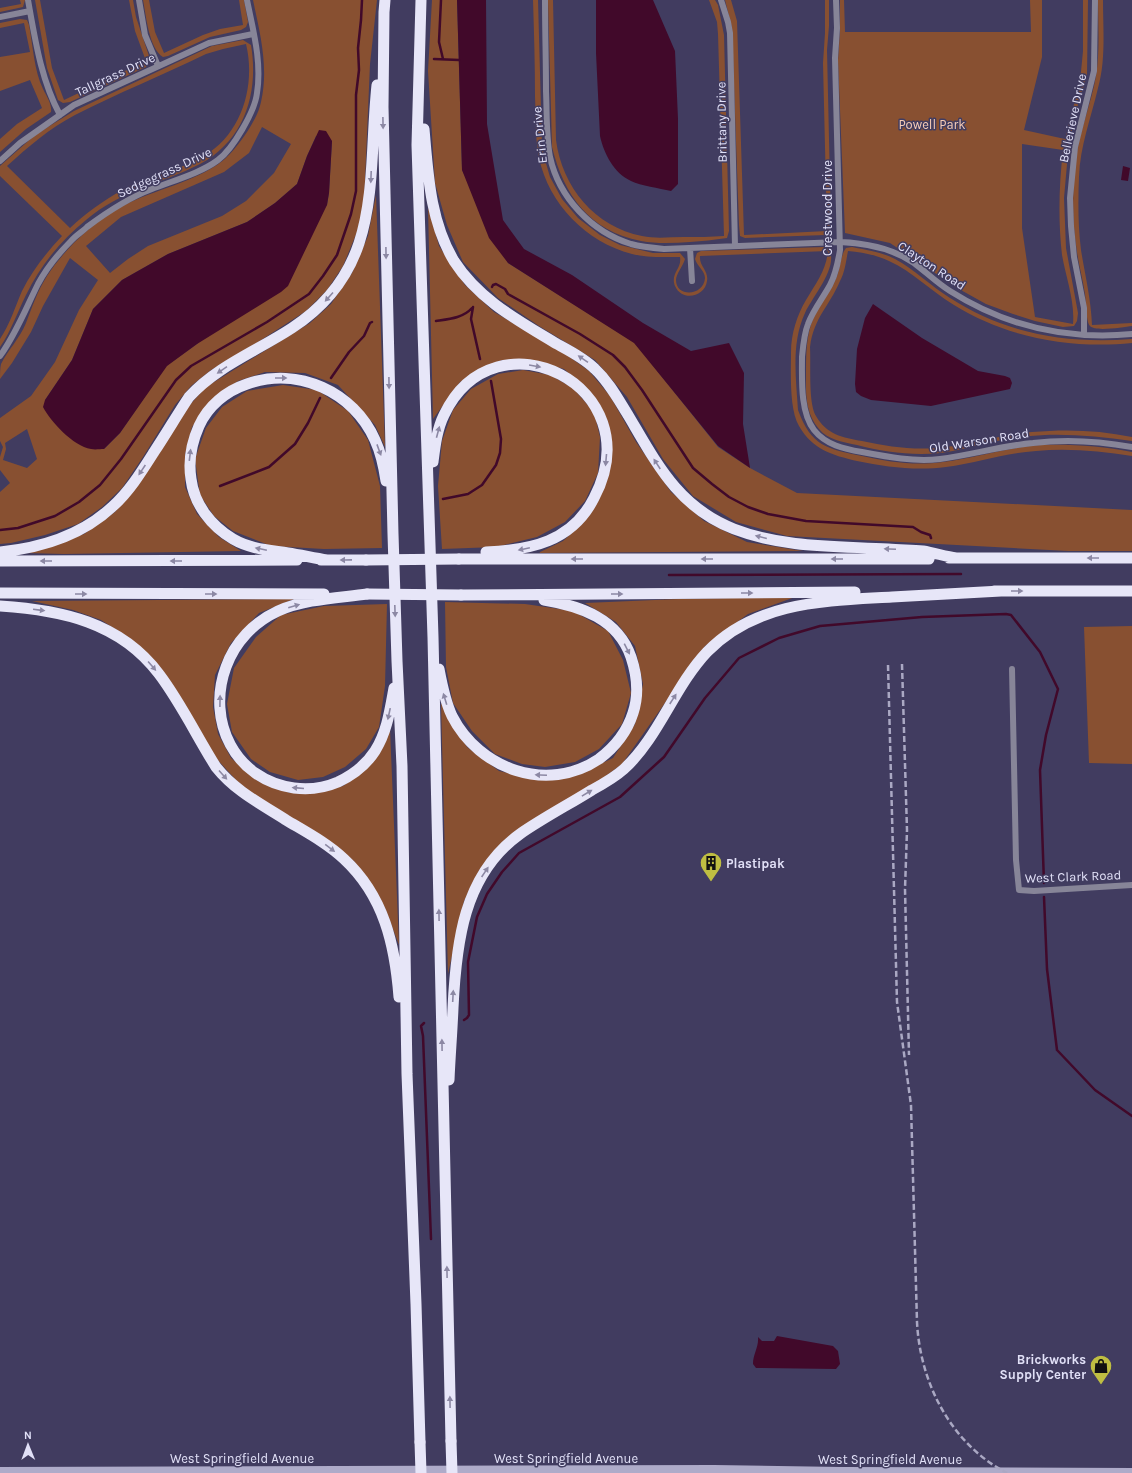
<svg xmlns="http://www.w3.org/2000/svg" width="1132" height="1473" font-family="Karla,sans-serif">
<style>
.green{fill:#885031;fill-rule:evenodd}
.water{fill:#41092a}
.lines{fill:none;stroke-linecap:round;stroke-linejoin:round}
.stream{stroke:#41092a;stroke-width:2.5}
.street{stroke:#878598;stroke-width:6}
.secondary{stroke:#aeabc9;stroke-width:8}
.highway{stroke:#e7e6f8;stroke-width:11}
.rail{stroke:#aaa8c3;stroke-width:2.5;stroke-dasharray:6 3;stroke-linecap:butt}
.highway-bridge{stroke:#e7e6f8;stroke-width:11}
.oneway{fill:#8c88a4}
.labels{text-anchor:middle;stroke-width:3;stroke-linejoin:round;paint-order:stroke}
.street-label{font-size:13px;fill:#e1e0f7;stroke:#413c60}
.park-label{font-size:13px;fill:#f8cdb6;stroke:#413c60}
.poi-label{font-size:13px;font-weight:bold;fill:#e1e0f7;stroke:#413c60;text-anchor:start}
</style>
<rect width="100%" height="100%" fill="#413c60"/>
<path class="green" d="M20 0H25L23 7 0 12V8L21 4Z
M35 0H40L52 68 64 100 146 61 135 31 129 0H133L136 17 149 56V63L146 67 70 102 63 103 58 100 47 68Z
M143 0H149L155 32 164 53 203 35 220 29 243 25 239 0H244L248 22 246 27 241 30 210 37 168 56 163 57C149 49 146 15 143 0Z
M253 0H377L370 64 364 204 357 232 343 266 327 290 306 311 258 342 211 370 191 386 175 405 143 457 122 488 102 507 78 524 45 535 11 543 0 544V492L10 483 0 470V457L3 447 0 441V418L31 396 55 362 79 310 98 280 70 258 43 306 31 332 12 363 0 379C0 374 0 368 1 364 8 350 20 338 26 323 32 307 38 290 47 276 64 250 90 225 117 209 149 191 186 185 217 165 229 157 239 144 247 132 253 123 259 112 261 102 269 67 260 34 253 0ZM262 127 291 144 274 173 246 201 222 216 148 246 128 259 110 273 86 246 121 217 224 172 249 153ZM316 136 332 141 329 193 327 205 197 344 166 366 120 433 104 449 45 400 72 360 93 309 122 280 168 254 247 222 275 203 297 184 307 156ZM27 429 37 459 27 468 3 460 6 449 5 443Z
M432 0H457L462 170 508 263 635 343 718 447 750 468 797 493 1132 510V551H1068L787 536 736 522 693 496 663 459 627 397 595 360 539 326 498 298 463 262 447 225 435 183 428 71Z
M533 0H538L542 145 545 160 550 177 562 199 578 218 600 235 620 245 653 253H680L685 259C683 266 676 274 676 280 676 298 704 296 705 278 705 271 697 266 695 259L697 253 701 251 824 247 829 249C839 267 812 297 805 313 791 343 796 378 798 410 811 446 827 449 862 456 889 462 915 466 943 462 976 458 1008 447 1041 445 1072 444 1102 446 1132 452V456C1100 451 1068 448 1036 451 1005 453 976 463 946 467 916 471 886 467 857 461 832 455 813 450 799 426 789 409 791 372 791 352 791 334 797 315 806 300 816 283 826 271 828 251L700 256C699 266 709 271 707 281 705 297 682 302 675 286 670 273 682 269 680 257 664 257 647 258 632 254 586 242 549 204 539 158 535 138 536 117 535 97 535 65 534 32 533 0Z
M548 0H553L556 140C562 187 595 227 642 236 656 239 670 237 684 237 698 237 711 237 724 236L718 34 717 22 709 0H715L718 5 724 35 729 231 727 238C714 240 702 241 690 242 674 243 657 244 641 241 589 231 564 195 552 147Z
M725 0H731L737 21 744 235 827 231 823 63 825 33V0H829V26L827 50 831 228 829 233 826 235 745 238 740 236 739 225 732 28Z
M840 0H844L845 32H1031L1030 0H1042V57L1024 130 1065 139 1080 82 1083 51V0H1088L1087 75 1074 118 1068 153 1064 198 1066 248 1078 313 1077 321 1074 326 1063 327 1035 321 1013 314 986 304 959 289 890 243 845 233 838 60 840 32ZM1022 144 1063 150C1059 185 1058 220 1062 255 1066 278 1075 301 1073 324L1035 317 1022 228Z
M1098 0H1103C1103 29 1106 60 1098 88 1091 118 1080 146 1079 177 1078 201 1078 226 1081 250 1085 275 1091 299 1092 325L1132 323V326C1124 327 1095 332 1090 326 1086 322 1086 301 1085 294 1083 280 1079 266 1077 252 1072 221 1072 189 1076 158 1080 130 1091 104 1096 76 1100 51 1098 25 1098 0Z
M20 19 27 20 29 25C33 46 34 70 43 89 47 97 52 104 51 112L26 129 0 152V139L17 124 42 108 30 80 0 91V57L30 52 24 23 0 28V23Z
M243 40 251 45C259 92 245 140 200 164 161 184 121 190 86 220 61 240 40 266 26 295 17 313 11 331 0 347V339C10 324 15 307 22 291 32 271 46 253 62 236L0 176V166L35 135 74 111 212 46ZM246 44C256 85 242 134 204 156 178 171 148 177 122 190 103 201 86 213 70 228L7 166C28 147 50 128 75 115 118 93 163 75 206 54L223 49Z
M376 195 385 447 375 425 338 385 305 373 265 372 238 381 213 399 192 427 185 455V487L197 514 219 537 241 551 64 554 26 553 84 534 115 512 144 476 187 408 206 387 310 323 331 304 352 273 368 236Z
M428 207 439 246 465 285 494 312 564 353 589 371 610 396 636 442 671 492 704 521 747 542 803 551 538 553 563 541 583 523 600 496 612 458 608 422 590 392 564 369 530 360H502L460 382 433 419Z
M852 247C866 250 882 252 895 259 915 270 931 286 950 298 1006 334 1066 344 1132 339V343C1071 349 1007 338 954 305 932 292 912 271 889 261 876 255 862 252 848 251 846 261 845 272 840 281 829 307 814 317 810 347 811 364 808 403 816 416 826 434 843 438 862 441 890 447 917 451 946 447 975 444 1003 434 1032 432 1066 429 1099 430 1132 437V441C1103 437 1074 434 1045 435 1026 436 1006 439 988 443 972 446 957 451 941 453 912 456 884 452 857 445 843 442 828 440 819 429 804 412 806 390 806 369 806 348 807 329 817 310 824 299 832 289 837 276 840 268 841 254 846 248Z
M523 370 550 375 573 388 594 412 600 437 598 473 585 501 565 522 537 537 496 547 442 549 438 486 442 441 453 410 471 389 498 374Z
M283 385 317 390 348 411 368 440 380 486 382 548 324 549 271 546 233 531 214 516 200 495 195 459 206 428 222 407 247 391Z
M795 597 748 614 705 646 622 764 480 869 464 901 448 974 441 703 467 747 499 771 535 779 577 775 613 758 635 724 643 684 635 646 616 622 585 603 678 599Z
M294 599 259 613 231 643 215 675 213 707 218 734 231 758 258 781 290 793 316 792 343 786 366 769 390 729 399 945 385 908 354 861 257 798 237 781 214 756 128 637 101 620 73 610 32 601Z
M445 602 525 604 573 611 608 631 623 660 631 693 622 724 599 749 575 762 545 767 522 764 495 754 472 731 453 703 446 667Z
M387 604 385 686 379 727 366 749 345 767 323 777 298 780 270 772 251 759 232 732 227 704 234 668 256 637 281 615 324 606Z
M1132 626V764L1089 763 1084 627Z"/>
<path class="water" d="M457 0H486L487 124 503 220 524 249 572 275 643 323 691 351 729 343 744 373 743 424 750 468 718 446 634 343 508 263 489 238 462 170Z
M596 0H653L675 51 678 119V184L671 191C659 188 641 186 631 181 614 173 604 154 600 136L596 53Z
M319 130 326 131 332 141 329 193 327 205 288 286 281 292 197 344 167 366 120 433 104 449C100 449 95 450 91 449 73 446 51 422 43 407L45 400 72 360 93 309 122 280 168 254 247 222 275 203 297 184 307 156Z
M1123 166 1130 168 1128 181 1121 180Z
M873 304 922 338 978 371 1005 376 1010 378 1012 383 1010 389 931 406 871 400 861 396 856 392 855 384 857 349 865 318Z
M777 1336 833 1346 838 1351 840 1364 836 1369 756 1368 753 1364C753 1354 759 1347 758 1337L762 1341H774Z"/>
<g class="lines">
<path class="stream" d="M441 0 439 42 443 59
M434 59 459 60
M492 287 493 285 496 284 505 289 508 294 580 334 613 355 625 367 642 390 693 468 712 484 729 497 748 507 768 514 806 521 913 527 921 532 930 535 931 538
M473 307 471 319 480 359
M436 321C450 319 463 318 472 308
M331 378 349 352 364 336 370 323 372 322
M220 486 269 467 295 444 308 423 320 398
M443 499 468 494 482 485 496 465 500 453 501 439 491 381
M0 530 18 528 55 516 79 502 100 485 121 459 176 380 191 366 267 322 309 294 323 276 337 255 351 214 356 191V95L359 70 358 48 361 20 362 0
M669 575 961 574
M1044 897 1047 969 1057 1050 1095 1090 1132 1116
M464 1020 467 1018 469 1015 468 962 477 917 487 894 502 872 519 853 620 797 664 757 705 698 739 658 779 638 820 626 922 617 1006 614 1011 615 1040 652 1058 689 1046 735 1040 770 1044 883
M424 1023 421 1026 423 1036 431 1239"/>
<path class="street" d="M28 0C35 39 41 80 60 115
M139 0 145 35 158 66
M545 0C545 30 546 61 546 91 547 113 546 136 550 157 559 198 592 232 631 244 642 247 653 248 664 249L840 242C866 243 892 248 914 263 926 272 937 283 950 291 1005 326 1067 340 1132 334
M721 0 728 22 730 33 735 246
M836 0 837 28 835 58 840 250C838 262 836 274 830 285 823 298 813 310 808 324 804 334 803 346 802 357 802 379 800 412 814 430 826 445 844 449 862 452 888 457 914 462 940 459 971 455 1001 446 1033 443 1066 439 1099 441 1132 447
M0 17 30 11
M0 161 20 143 74 105 209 43 253 34
M690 248 692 281
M1084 335V308L1074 257 1071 226 1070 198 1075 147 1094 71 1095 0
M0 356C16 334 26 308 38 284 46 269 59 253 71 241 75 236 82 232 87 227 107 212 128 198 152 189 172 181 201 173 218 160 233 149 255 111 257 93 262 62 253 30 247 0
M1012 669 1016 860 1019 890 1034 891 1132 885"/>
<path class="secondary" d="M0 1471 714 1469 842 1471 1132 1472"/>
<path class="highway" d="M385 0 384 12 383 107 393 534 397 661 402 766 407 1074 416 1304 420 1442
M421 0 417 145 433 637 451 1441
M424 129C428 174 430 221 454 261 479 300 519 321 557 344 570 351 584 358 595 369 609 382 618 399 628 415 657 464 678 507 734 529 783 548 837 546 888 549 900 550 911 550 923 551 934 553 945 556 956 558
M433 462C435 446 437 429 444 415 495 308 653 386 594 498 572 542 530 550 486 552
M0 552C40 548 82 535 112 507 129 492 142 471 154 452 166 434 177 415 189 397 217 366 257 351 292 328 384 268 367 180 377 85
M949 558H1132
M459 559H929
M321 560H366
M327 560C314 558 301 555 288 553 269 550 250 549 233 539 211 526 194 504 191 479 188 460 191 444 199 426 208 406 226 391 247 384 298 366 354 392 375 440 381 453 384 467 386 481
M0 561 297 560
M994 591H1132
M0 593 324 594
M367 594C338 598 305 599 278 611 254 622 235 642 226 667 206 721 235 780 294 788 309 790 324 788 338 782 353 775 366 765 375 751 387 732 390 710 394 688
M461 595 855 592
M0 606C61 610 120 622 159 674 181 703 197 737 216 767 235 791 261 804 286 820 306 832 327 843 344 859 384 896 395 945 399 997
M439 669C442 685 445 701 452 716 479 769 547 794 599 759 615 747 627 732 633 713 639 695 637 675 631 657 618 619 581 606 544 600
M449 1080C450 1056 452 1032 453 1008 456 944 463 875 520 834 543 818 568 805 592 790 603 784 614 778 624 769 659 737 674 687 707 652 756 601 826 601 892 597 928 595 965 593 1001 591"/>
<path class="rail" d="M902 664 907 830 905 889 909 1055
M888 665 897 1002 911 1105 917 1322C920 1383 951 1444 1007 1473"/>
<path class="highway-bridge" d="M366 560 459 559
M367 594 461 595
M451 1441 452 1473
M420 1442 421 1473"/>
</g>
<defs><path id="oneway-solid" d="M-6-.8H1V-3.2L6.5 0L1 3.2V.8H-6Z"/></defs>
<g class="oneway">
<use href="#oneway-solid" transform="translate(383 123) rotate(89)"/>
<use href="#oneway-solid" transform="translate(371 177) rotate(92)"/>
<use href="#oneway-solid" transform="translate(386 253) rotate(89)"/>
<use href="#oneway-solid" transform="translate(329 297) rotate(132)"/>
<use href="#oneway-solid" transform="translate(583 359) rotate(-146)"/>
<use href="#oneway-solid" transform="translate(535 366) rotate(10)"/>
<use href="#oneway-solid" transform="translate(222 370) rotate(146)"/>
<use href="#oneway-solid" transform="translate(281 378)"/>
<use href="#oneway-solid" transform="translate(389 383) rotate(89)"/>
<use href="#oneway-solid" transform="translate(438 432) rotate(-75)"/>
<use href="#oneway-solid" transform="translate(379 450) rotate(70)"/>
<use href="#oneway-solid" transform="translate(190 455) rotate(-83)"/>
<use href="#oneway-solid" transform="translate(606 460) rotate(95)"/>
<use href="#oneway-solid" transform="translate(657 464) rotate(-123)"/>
<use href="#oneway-solid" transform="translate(142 470) rotate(124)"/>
<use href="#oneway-solid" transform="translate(761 537) rotate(-166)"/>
<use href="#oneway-solid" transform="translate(261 549) rotate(-168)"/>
<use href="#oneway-solid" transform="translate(524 549) rotate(168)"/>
<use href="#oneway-solid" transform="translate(890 549) rotate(-177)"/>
<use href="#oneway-solid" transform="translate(1093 558) rotate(180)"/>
<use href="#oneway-solid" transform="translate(577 559) rotate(180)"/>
<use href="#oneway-solid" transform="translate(707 559) rotate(180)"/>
<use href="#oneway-solid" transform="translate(837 559) rotate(180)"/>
<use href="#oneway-solid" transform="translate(346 560) rotate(179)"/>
<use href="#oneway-solid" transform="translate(46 561) rotate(180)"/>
<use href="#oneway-solid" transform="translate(176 561) rotate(180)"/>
<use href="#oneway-solid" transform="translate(1017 591)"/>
<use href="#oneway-solid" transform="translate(747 593)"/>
<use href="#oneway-solid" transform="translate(81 594)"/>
<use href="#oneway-solid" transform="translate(211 594)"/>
<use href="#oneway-solid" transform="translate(617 594)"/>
<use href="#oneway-solid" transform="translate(294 606) rotate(-16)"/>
<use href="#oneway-solid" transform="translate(39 610) rotate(7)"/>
<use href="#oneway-solid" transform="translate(395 611) rotate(88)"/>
<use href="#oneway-solid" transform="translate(627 649) rotate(63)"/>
<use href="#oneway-solid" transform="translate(152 666) rotate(49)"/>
<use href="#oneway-solid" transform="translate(445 699) rotate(-107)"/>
<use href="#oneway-solid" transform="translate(673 699) rotate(-57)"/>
<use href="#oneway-solid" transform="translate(220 701) rotate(-89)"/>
<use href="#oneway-solid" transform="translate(389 714) rotate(102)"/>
<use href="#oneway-solid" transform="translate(223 775) rotate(48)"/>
<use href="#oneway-solid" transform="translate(541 775) rotate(-178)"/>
<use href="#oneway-solid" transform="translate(298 788) rotate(-175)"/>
<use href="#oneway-solid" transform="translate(587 793) rotate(-31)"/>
<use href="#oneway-solid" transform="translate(330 848) rotate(37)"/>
<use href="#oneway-solid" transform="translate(485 872) rotate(-56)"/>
<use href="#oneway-solid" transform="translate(439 915) rotate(-91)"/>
<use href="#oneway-solid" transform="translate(453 996) rotate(-87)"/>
<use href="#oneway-solid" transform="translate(442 1045) rotate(-91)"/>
<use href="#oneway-solid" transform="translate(447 1272) rotate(-91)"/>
<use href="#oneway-solid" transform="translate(450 1402) rotate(-91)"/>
</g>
<defs>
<g id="building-pin" transform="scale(1.15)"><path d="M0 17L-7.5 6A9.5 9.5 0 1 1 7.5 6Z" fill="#bfbe42" stroke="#413c60"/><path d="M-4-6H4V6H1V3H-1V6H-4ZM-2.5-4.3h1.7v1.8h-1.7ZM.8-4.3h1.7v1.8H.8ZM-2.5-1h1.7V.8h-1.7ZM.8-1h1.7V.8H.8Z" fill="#111"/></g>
<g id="shop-pin" transform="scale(1.15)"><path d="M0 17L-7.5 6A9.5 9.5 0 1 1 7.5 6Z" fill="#bfbe42" stroke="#413c60"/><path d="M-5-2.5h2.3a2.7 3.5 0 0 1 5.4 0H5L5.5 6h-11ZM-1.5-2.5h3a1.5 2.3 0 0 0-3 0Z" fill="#111"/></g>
</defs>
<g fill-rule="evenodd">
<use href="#building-pin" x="711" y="863"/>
<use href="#shop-pin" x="1101" y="1366"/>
</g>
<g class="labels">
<g class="street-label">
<text transform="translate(115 74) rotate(-25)" y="5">Tallgrass Drive</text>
<text transform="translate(1072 118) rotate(-78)" y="5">Bellerieve Drive</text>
<text transform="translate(721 122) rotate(-91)" y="5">Brittany Drive</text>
<text transform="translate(539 135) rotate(-96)" y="5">Erin Drive</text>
<text transform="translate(164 172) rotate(-25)" y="5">Sedgegrass Drive</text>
<text transform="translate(827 208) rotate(-90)" y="5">Crestwood Drive</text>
<text transform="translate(932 265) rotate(33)" y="5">Clayton Road</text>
<text transform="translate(979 440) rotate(-9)" y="5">Old Warson Road</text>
<text transform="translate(1073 876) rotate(-2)" y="5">West Clark Road</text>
<text x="242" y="1463">West Springfield Avenue</text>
<text x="566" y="1463">West Springfield Avenue</text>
<text x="890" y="1464">West Springfield Avenue</text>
</g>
<g class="park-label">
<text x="932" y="129">Powell Park</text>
</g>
<g class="poi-label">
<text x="726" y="868">Plastipak</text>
<text x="1086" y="1364" text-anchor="end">Brickworks<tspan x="1086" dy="15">Supply Center</tspan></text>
</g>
</g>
<g transform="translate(28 1445) rotate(359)" stroke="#413c60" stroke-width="3" paint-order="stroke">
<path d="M0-3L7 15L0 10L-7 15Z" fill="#e1e0f7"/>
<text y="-6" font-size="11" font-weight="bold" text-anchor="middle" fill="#e1e0f7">N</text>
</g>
</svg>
